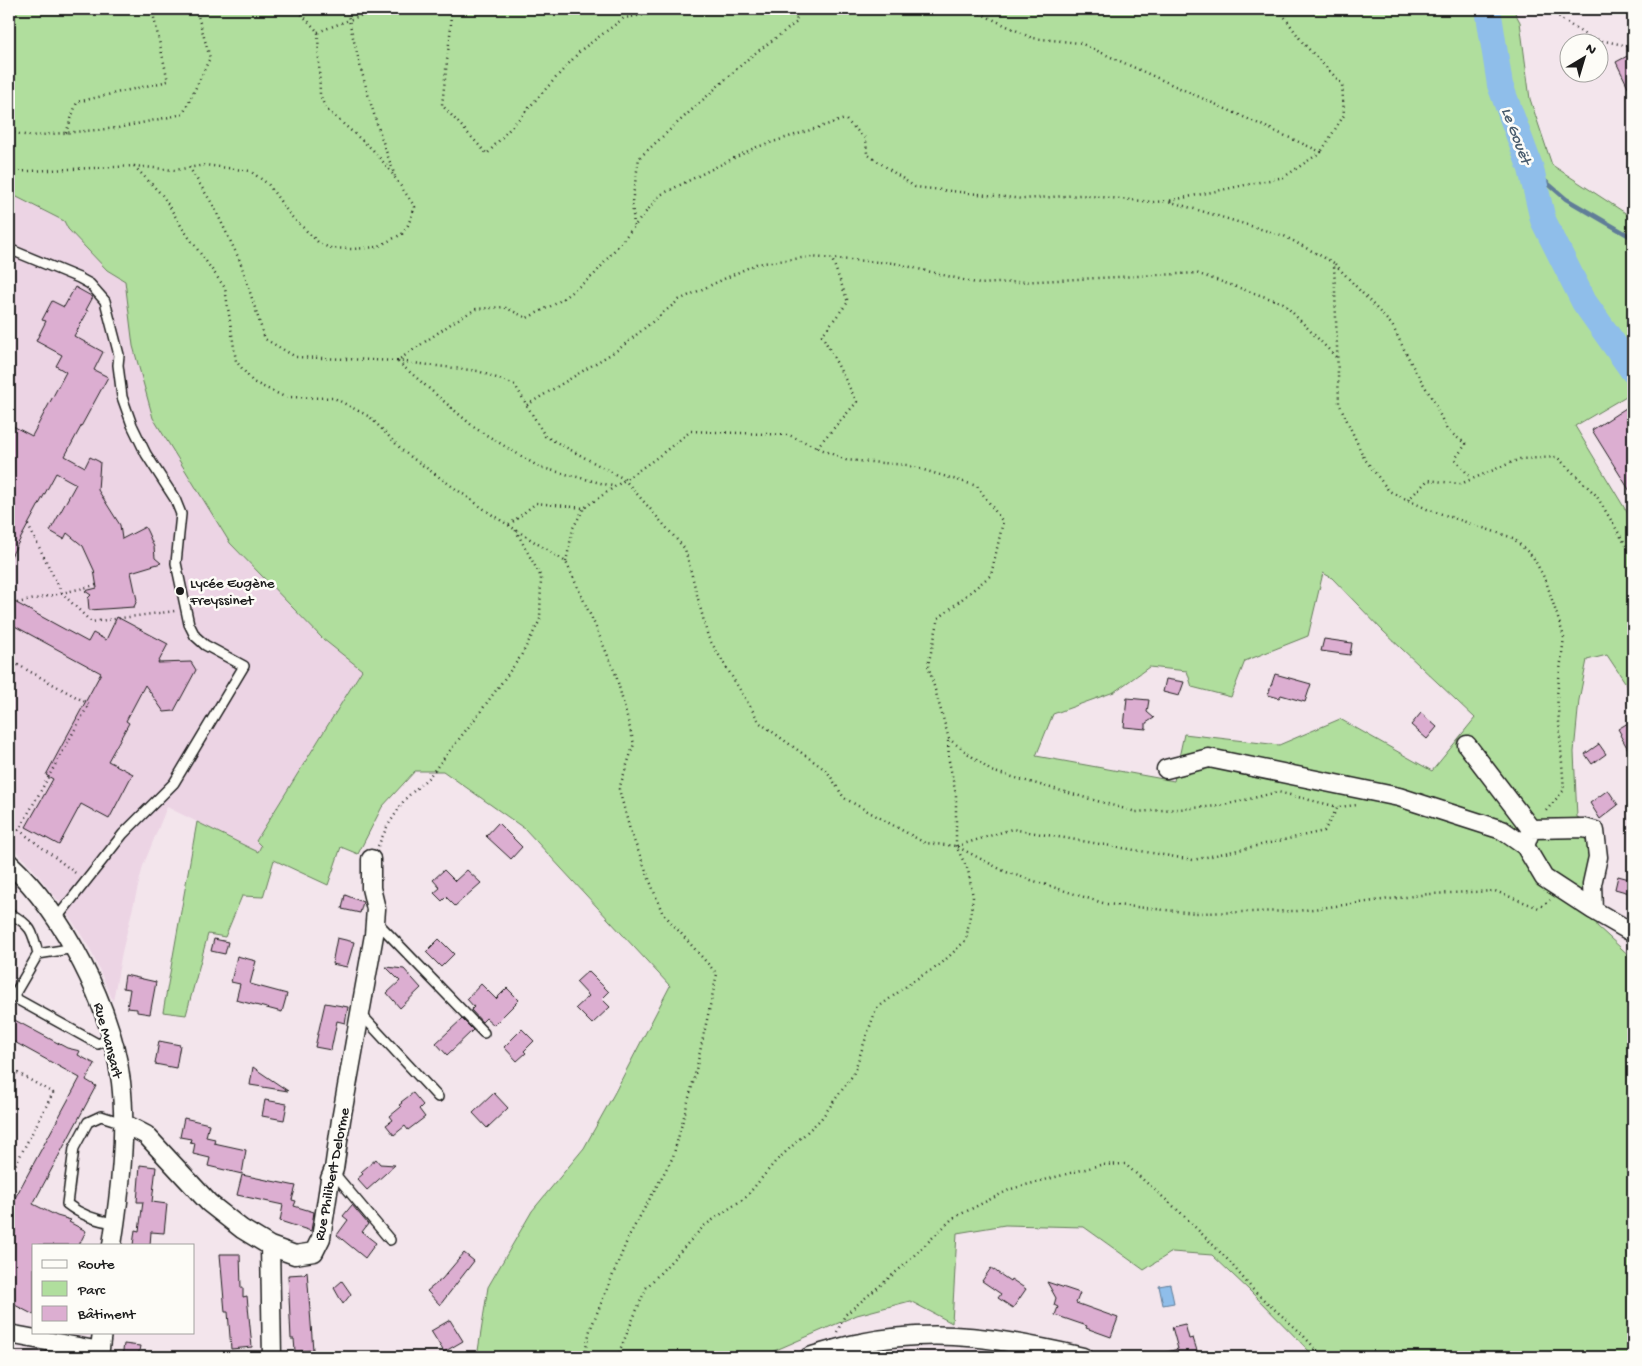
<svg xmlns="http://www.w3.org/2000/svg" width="1642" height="1366" font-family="'Gochi Hand',sans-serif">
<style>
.built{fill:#ecd4e4}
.green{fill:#b0de9d;stroke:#667d5c;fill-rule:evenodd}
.water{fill:#8fbeea;stroke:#617d98}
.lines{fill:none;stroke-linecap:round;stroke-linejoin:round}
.stream{stroke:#617d98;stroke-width:4.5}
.river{stroke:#8fbeea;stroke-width:26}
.building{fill:#dcaed1;stroke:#1c1c1c}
.lane-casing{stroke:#1c1c1c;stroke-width:12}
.street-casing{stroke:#1c1c1c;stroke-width:21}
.path{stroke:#1c1c1c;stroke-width:2.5;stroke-dasharray:1 4;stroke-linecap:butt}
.lane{stroke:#fdfcf7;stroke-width:9}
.street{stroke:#fdfcf7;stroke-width:18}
.poi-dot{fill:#1c1c1c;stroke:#fdfcf7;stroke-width:2}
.labels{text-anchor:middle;stroke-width:5;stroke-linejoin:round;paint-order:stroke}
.poi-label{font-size:15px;fill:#1c1c1c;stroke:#fdfcf7;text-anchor:start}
.street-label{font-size:15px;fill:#1c1c1c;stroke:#fdfcf7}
.water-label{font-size:16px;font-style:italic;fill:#4a5d6e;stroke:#fdfcf7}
</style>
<rect width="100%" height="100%" fill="#f3e5ec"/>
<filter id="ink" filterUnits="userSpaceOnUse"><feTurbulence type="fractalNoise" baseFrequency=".02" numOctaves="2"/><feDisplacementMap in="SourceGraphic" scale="10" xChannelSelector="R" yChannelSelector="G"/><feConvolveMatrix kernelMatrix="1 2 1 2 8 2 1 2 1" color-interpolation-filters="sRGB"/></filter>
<g filter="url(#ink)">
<path class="built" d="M9 193 64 221 68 229 107 270 125 281 362 670 256 841 261 846 258 852 167 807 143 866 122 952 113 1001 90 949 64 908 33 869 9 844Z"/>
<path class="green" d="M9 9H1513L1520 22 1530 99 1552 165 1633 218V392L1575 426 1633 522V534L1627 538 1633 548V694L1607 655 1587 660 1579 700 1574 752 1577 817 1601 829 1597 926 1633 959V1357H1315L1249 1290 1212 1255 1172 1252 1144 1270 1084 1227 1005 1225 957 1233 952 1323 910 1301 857 1315 760 1357H477L488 1287 532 1211 584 1148 614 1094 670 986 525 829 443 771H415L382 807 358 854 341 847 328 885 274 860 263 897 242 896 225 937 208 934 186 1015 163 1012 197 822 258 852 261 846 256 841 362 670 323 639 230 543 153 418 133 346 125 281 107 270 68 229 64 221 9 193ZM1323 573 1332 578 1383 631 1475 718 1432 771 1340 719 1279 745 1184 734 1174 781 1036 756 1053 714 1114 692 1149 667 1187 671 1192 687 1231 697 1245 661 1308 636Z"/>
<path class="water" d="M1170 1284 1174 1303 1163 1305 1159 1286Z"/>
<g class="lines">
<path class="stream" d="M1531 169 1566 199 1633 238"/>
<path class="river" d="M1488 9 1500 85 1531 169 1543 220 1584 302 1633 371"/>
</g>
<path class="building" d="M1633 53V97L1616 62Z
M75 287 93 297 86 310 88 311 74 336 103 352 94 370 108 377 65 456 85 467 90 457 100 462 98 490 120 525 122 539 145 527 148 533 154 547 155 558 161 563 131 572 137 600 134 607 89 610 88 598 91 595 85 591 97 588 94 570 83 546 67 533 64 539 50 531 76 484 56 473 9 560V424L32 436 66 372 56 366 62 355 36 341 46 321 42 320 52 301 64 307Z
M1626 408 1633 419V496L1592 430Z
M9 599 88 642 93 633 106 640 117 617 168 644 158 663 191 662 196 670 174 711 164 712 145 685 126 721 129 723 108 761 133 774 131 777 109 819 81 804 59 845 26 827 53 779 46 775 101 673 9 623Z
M1324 639 1352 643 1350 655 1321 651Z
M1275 674 1311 684 1305 702 1281 695 1279 698 1268 695Z
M1166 679 1184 682 1179 696 1163 692Z
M1127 698 1149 700 1147 712 1154 718 1146 723V729L1124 727Z
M1421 713 1437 727 1427 739 1411 725Z
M1633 720V758L1620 735 1621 734 1618 729Z
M1599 744 1606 754 1592 764 1585 754Z
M1608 790 1618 805 1600 819 1590 803Z
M498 823 522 847 511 859 486 836Z
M444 870 455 881 467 870 481 883 455 906 446 897 442 901 434 893 440 888 433 880Z
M1618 876 1633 880V894L1615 889Z
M345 895 363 902 360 913 342 909Z
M337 938 354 942 347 967 332 964Z
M214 939 228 942 225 954 211 951Z
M439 939 454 954 441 967 426 952Z
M237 956 256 961 250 984 287 994 282 1012 236 1000 240 984 231 982Z
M386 967 404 969 421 988 400 1008 387 993 400 981Z
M588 971 609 992 602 999 610 1007 592 1024 576 1008 589 996 576 982Z
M125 975 156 982 150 1014 137 1012V1009L127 1008 130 989 123 988Z
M481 984 496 999 507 988 519 1000 494 1025 486 1018 482 1022 471 1010 474 1007 467 999Z
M325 1003 348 1007 345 1023 337 1021 331 1050 315 1047Z
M9 1017 67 1048 80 1051 78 1055 95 1064 86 1080 96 1086 33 1204 57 1216 71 1220 69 1222 86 1231 79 1245H34V1315L9 1302V1209L80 1078 9 1039Z
M462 1019 473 1030 447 1055 436 1043Z
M522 1029 534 1041 524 1051 526 1053 517 1061 504 1047Z
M159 1041 180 1045 176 1068 155 1064Z
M253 1067 260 1072 288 1091 250 1085Z
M413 1093 423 1105 419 1109 425 1117 408 1130 405 1126 394 1135 386 1125 393 1120 390 1116 401 1107 399 1105 402 1103 401 1102Z
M494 1093 508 1108 487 1128 473 1113Z
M265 1100 287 1104 284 1120 262 1116Z
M184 1118 209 1124 206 1137 215 1139 214 1143 246 1150 242 1174 208 1166 210 1158 193 1154 195 1143 190 1142 191 1139 180 1137Z
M376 1159 380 1164 395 1165 367 1190 357 1179 363 1174 361 1172Z
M140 1165 156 1167 152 1202 167 1204 164 1233 151 1232 150 1245H133L135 1230 139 1231 143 1202H137Z
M242 1175 296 1186 292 1200 296 1201 294 1206 314 1212 311 1231 280 1221 283 1205 237 1195Z
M352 1205 368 1224 362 1232 376 1243 365 1258 337 1235 348 1220 343 1216Z
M464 1253 474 1261 440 1305 427 1291 442 1279Z
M220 1254H240L241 1288H243V1297L247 1296 252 1347 231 1349 228 1312H225Z
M991 1268 1010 1281 1011 1279 1026 1289 1013 1308 998 1298 1001 1294 982 1281Z
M307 1271 313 1350 295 1351 294 1339H291L288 1275 304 1274Z
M342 1281 351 1294 343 1304 334 1288Z
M1047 1282 1080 1293 1076 1303 1118 1318 1111 1337 1086 1328 1087 1326 1055 1315 1058 1307 1054 1305 1056 1298Z
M450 1320 463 1341 444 1352 431 1331Z
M1185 1324 1189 1339 1193 1338 1199 1357H1164L1163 1353 1178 1349 1172 1327Z
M124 1344 140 1346 138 1357H122Z"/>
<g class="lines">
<g class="lane-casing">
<path id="lane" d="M9 249 79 278 90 284 105 301 119 355 118 365 122 397 132 425 146 454 175 499 181 514 176 563 189 624 195 636 205 645 244 666 174 783 123 834 56 919
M9 913C31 925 33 931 38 954L13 997 98 1044 111 1038
M375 920 484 1033
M38 954 75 948
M360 1013 438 1097
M333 1172 390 1240
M115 1223C98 1221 81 1215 67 1204L74 1148 88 1122 101 1116 123 1123"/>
</g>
<g class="street-casing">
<path id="street" d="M1467 745 1531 829
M1166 769 1209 758 1399 797 1502 830 1525 846
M1531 829 1525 846 1544 878 1593 910 1633 933
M1531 829 1584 828 1595 831 1598 857 1592 884 1593 910
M9 863C64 914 112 1007 121 1082 127 1134 120 1193 112 1245
M123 1123 146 1135 209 1203 242 1229 270 1246 295 1255 314 1252 321 1238 330 1179 334 1169 341 1120 374 935 376 909 371 888V859
M270 1246 272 1357
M9 1334 100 1351
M99 1357 102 1332
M809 1357C826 1352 843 1346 860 1343 940 1327 1005 1339 1083 1357"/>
</g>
<path class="path" d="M380 9 349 20C361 73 376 125 395 176
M450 9 451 26 442 105 487 154 581 50 624 18 656 13 664 9
M971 9 1032 38 1080 43 1321 152 1284 177 1168 201 1284 236 1334 263 1339 403 1364 458 1389 491 1427 509 1513 538 1533 557 1546 581 1564 637 1557 695 1564 790 1544 813
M1279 9 1303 43 1342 84 1344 115 1321 152
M1546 9 1590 38 1633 47
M318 32 349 20 347 9
M9 132 30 136 118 128 183 114 210 58 196 9
M66 133 77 102 168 81 152 9
M134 166 163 196 183 229 225 288 236 361 253 382 285 397 334 398 370 417 404 452 491 514 566 562 594 623 616 675 634 744 619 789 630 830 662 912 717 974 694 1079 673 1157 629 1236 590 1330 584 1357
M189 167 213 205 240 261 265 339 296 357 397 361 455 321 476 309 504 307 527 318 557 303 594 275 660 195 754 148 845 119 866 139 867 154 915 187 1023 199 1080 195 1153 202 1168 201
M9 172 134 166 175 170 205 165 250 171 268 184 290 215 318 242 329 248 353 249 377 247 402 234 408 225 415 207 389 169 373 150 325 108 320 94 318 32 297 9
M634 226 632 202 639 158 750 57 797 22 795 9
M1335 264 1392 325 1412 365 1433 400 1447 430 1466 444 1455 459 1471 478
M397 361 478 371 515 385 545 436 624 479 685 549 708 637 760 723 827 771 844 798 925 843 956 846 1006 872 1106 904 1196 913 1297 911 1429 894 1495 891 1539 908 1550 900
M398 362 475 428 539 467 612 486
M527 405 619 349 679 300 756 264 809 257 894 263 980 284 1196 273 1283 303 1336 357
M817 447 857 402 822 335 848 302 832 259
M1408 500 1428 480 1460 484 1520 459 1557 457 1596 495 1633 557
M28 525 62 593 96 585
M509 525 536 503 584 508 655 459 691 431 789 435 846 460 907 465 977 486 1003 522 991 575 939 618 928 665 949 739 991 771 1136 812 1220 806 1278 792 1338 807
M566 562 573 528 584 508
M17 603 62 593 91 622 175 611
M9 660 89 704 19 830 78 875
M378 846 387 827 405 799 429 777 478 715 521 656 540 620 541 577 515 529
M957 846 1012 829 1193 860 1324 831 1338 807 1357 805
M9 1068 53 1093 9 1177
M837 1332 845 1315 902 1267 953 1218 1011 1189 1100 1165 1125 1164 1180 1212 1227 1259 1255 1292 1299 1331 1323 1357
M617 1357 646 1288 704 1226 746 1197 775 1162 821 1119 834 1101 853 1075 876 1009 913 981 940 965 966 940 973 897 968 870 956 846V795L949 761 948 739"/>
<use href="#lane" class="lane"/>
<use href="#street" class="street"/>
</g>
</g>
<circle class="poi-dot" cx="180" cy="591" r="5"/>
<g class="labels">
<g class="poi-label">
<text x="190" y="587">Lycée Eugène<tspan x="190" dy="17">Freyssinet</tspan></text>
</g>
<g class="street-label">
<text transform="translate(109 1040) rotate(75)" y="5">Rue Mansart</text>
<text transform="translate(331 1174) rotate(-79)" y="5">Rue Philibert Delorme</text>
</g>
<g class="water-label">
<text transform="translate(1518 135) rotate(69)" y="6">Le Gouët</text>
</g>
</g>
<rect width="1642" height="1366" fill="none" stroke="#fdfcf7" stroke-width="30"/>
<rect x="15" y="15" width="1612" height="1336" fill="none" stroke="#1c1c1c" stroke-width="2" filter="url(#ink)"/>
<rect x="32" y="1244" width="162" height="90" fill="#fdfcf7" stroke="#a3a29f"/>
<rect x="42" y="1260" width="25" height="8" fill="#fdfcf7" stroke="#a3a29f"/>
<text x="78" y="1268" font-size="15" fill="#1c1c1c">Route</text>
<rect x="42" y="1281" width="25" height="15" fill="#b0de9d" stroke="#a3a29f"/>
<text x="78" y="1294" font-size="15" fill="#1c1c1c">Parc</text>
<rect x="42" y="1306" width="25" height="15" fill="#dcaed1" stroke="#a3a29f"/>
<text x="78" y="1318" font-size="15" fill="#1c1c1c">Bâtiment</text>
<g transform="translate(1584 58) rotate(38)"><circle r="24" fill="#fdfcf7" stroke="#a3a29f"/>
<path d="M0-4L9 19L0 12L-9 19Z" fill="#1c1c1c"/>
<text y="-8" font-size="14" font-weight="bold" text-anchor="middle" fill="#1c1c1c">N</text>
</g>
</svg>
